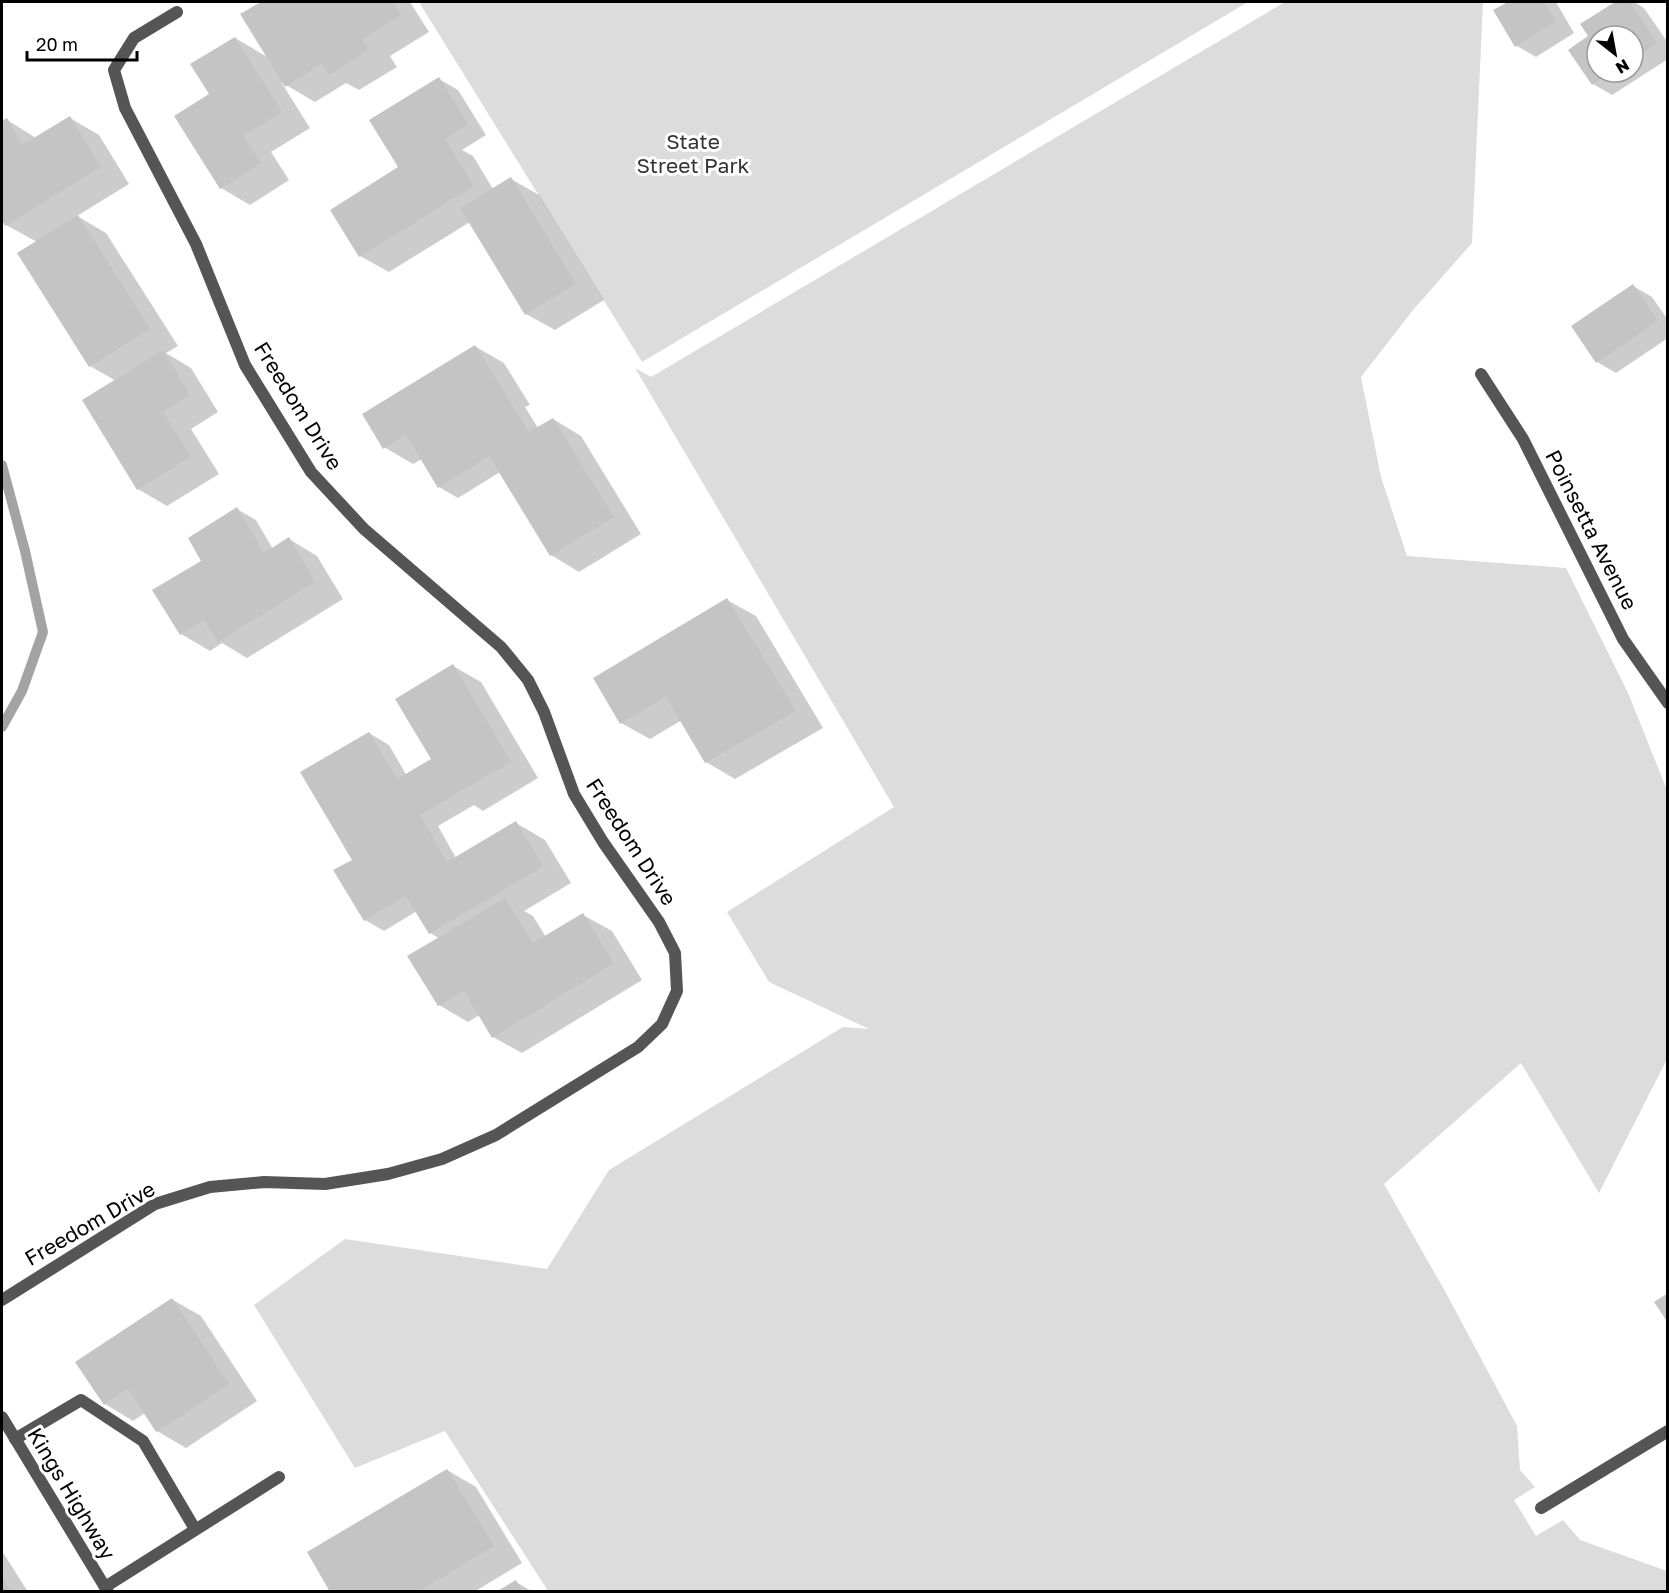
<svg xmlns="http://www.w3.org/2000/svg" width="1669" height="1593" font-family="'Golos Text',sans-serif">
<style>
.green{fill:#dcdcdc}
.shadow{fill:#0003;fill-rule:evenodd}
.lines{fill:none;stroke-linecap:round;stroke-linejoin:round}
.stream{stroke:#a3a3a3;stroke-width:10}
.building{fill:#c4c4c4}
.service{stroke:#555;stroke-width:12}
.minor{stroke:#555;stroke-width:12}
.tertiary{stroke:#555;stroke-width:12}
.labels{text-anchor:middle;stroke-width:6;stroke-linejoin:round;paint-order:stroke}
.park-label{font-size:21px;fill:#333;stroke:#fff}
.street-label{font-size:21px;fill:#000;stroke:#fff}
</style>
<rect width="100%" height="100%" fill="#fff"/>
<path class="green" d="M419 2H1248L642 362Z
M1285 2H1483L1472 243 1413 310 1361 377 1381 477 1407 556 1566 568 1629 695 1667 790V1059L1599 1193 1521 1063 1384 1184 1446 1293 1517 1426 1520 1470 1535 1487 1514 1500 1536 1536 1563 1520 1580 1540 1667 1571V1591H548L445 1431 355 1468 254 1305 345 1239 547 1269 609 1170 843 1027 869 1029 769 982 727 912 894 807 635 368 651 377Z"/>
<path class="shadow" d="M263 2H410L429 32 390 56 397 67 359 90 346 83 315 102 281 82 310 128 271 152 289 180 250 205 221 188 211 95 235 38 269 58 242 15Z
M1511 2H1556L1574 33 1536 57 1517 46 1495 11Z
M1618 2H1634L1644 8 1668 43V59L1612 95 1593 84 1590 37 1582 25ZM1597 36H1633V72H1597Z
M439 79 458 90 486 135 462 150 473 156 493 189 511 179 539 195 604 300 555 330 526 314 470 222 389 272 360 256Z
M70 118 99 135 129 184 77 216 106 233 178 346 166 353 191 368 218 412 191 429 219 474 167 506 138 489 116 381 90 366 37 242 6 225 2 217V123L7 120 36 138Z
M1633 286 1652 297 1668 320V338L1616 373 1597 362Z
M476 347 504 363 530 405 525 407 538 428 553 419 581 436 641 534 579 572 551 555 500 472 458 498 439 487 422 459 413 464 384 447Z
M237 509 256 520 273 549 289 539 317 556 343 599 247 658 222 643 210 651 181 634 203 561Z
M727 600 756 616 823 728 735 779 706 762 682 720 650 739 621 723Z
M453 666 481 682 538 778 483 811 474 805 438 826 456 858 516 823 545 840 571 883 524 911 533 916 546 937 583 915 612 931 642 980 522 1053 493 1037 480 1015 468 1022 439 1005 409 957 440 939 430 933 417 911 384 931 365 920 354 860 369 733 389 745 407 776 434 759Z
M173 1300 201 1316 257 1401 186 1448 157 1431 145 1413 133 1421 105 1404Z
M447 1470 476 1487 522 1563 474 1592H332Z
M2 1551 28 1592H2Z
M516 1582 533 1592H499Z"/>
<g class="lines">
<path class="stream" d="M2 465 25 551 43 632 22 691 2 727"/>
</g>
<path class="building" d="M261 2H393L401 15 362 39 369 50 329 75 322 63 285 87 240 14Z
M1508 2H1544L1556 21 1515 47 1493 10Z
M1615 2H1630L1657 43 1633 58V36H1597V72H1612L1592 85 1568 50 1588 36 1580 24Z
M235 37 282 112 243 136 261 163 220 189 174 116 209 94 190 64Z
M439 77 468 124 445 139 474 186 359 257 330 210 398 167 369 120Z
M70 116 101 167 5 226 2 220V121L7 118 22 145Z
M511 177 576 284 525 315 460 208Z
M78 215 150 329 89 367 17 253Z
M1633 284 1658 321 1596 363 1571 326Z
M475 345 529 432 553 418 614 517 550 556 489 456 438 488 406 435 383 449 362 414Z
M163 350 190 395 163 412 191 457 137 490 82 400Z
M237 507 264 553 289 537 315 582 218 642 204 620 180 635 152 590 201 561 188 538Z
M727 598 796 711 705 763 666 697 620 724 593 678Z
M453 664 511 762 420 815 447 862 516 821 543 866 429 934 406 896 364 921 333 870 352 860 300 772 369 732 397 779 431 759 395 699Z
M505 898 533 943 583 913 614 963 492 1038 464 991 438 1006 407 956Z
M1668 1293V1323L1654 1302Z
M172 1298 229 1384 156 1432 128 1389 104 1405 75 1362Z
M447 1469 494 1546 418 1592H330L307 1552Z
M2 1577 11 1592H2Z
M516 1580 523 1592H496Z"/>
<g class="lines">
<path class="service" d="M15 1439 81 1400 143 1441 195 1529"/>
<path class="minor" d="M1481 374 1523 439 1623 639 1668 703
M2 1300 155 1204 210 1187 264 1182 325 1184 388 1174 442 1159 496 1135 638 1047 662 1024 677 991 675 953 659 922 603 842 574 794 544 712 528 680 501 647 364 529 311 472 245 365 196 244 125 108 114 70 134 38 177 12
M1541 1508 1668 1431
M105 1587 279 1477"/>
<path class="tertiary" d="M2 1417 108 1592"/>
</g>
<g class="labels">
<g class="park-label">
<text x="693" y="149">State<tspan x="693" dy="24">Street Park</tspan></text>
</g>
<g class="street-label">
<text transform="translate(298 406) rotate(58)" y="7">Freedom Drive</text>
<text transform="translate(1591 530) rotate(63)" y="7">Poinsetta Avenue</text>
<text transform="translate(631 842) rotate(57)" y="7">Freedom Drive</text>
<text transform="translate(90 1224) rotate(-30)" y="7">Freedom Drive</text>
<text transform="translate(71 1494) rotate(59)" y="7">Kings Highway</text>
</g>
</g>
<rect width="1669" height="1593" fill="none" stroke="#000000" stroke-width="6"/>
<g transform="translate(1615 54) rotate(149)"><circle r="28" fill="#ffffff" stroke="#999999" stroke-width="1.5"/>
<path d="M0-4.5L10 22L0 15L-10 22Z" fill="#000000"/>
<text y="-9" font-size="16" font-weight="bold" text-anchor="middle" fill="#000000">N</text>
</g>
<path d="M27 51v9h110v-9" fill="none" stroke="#000000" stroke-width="3"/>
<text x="36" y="51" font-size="18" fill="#000000" stroke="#ffffff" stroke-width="4.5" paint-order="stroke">20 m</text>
</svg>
